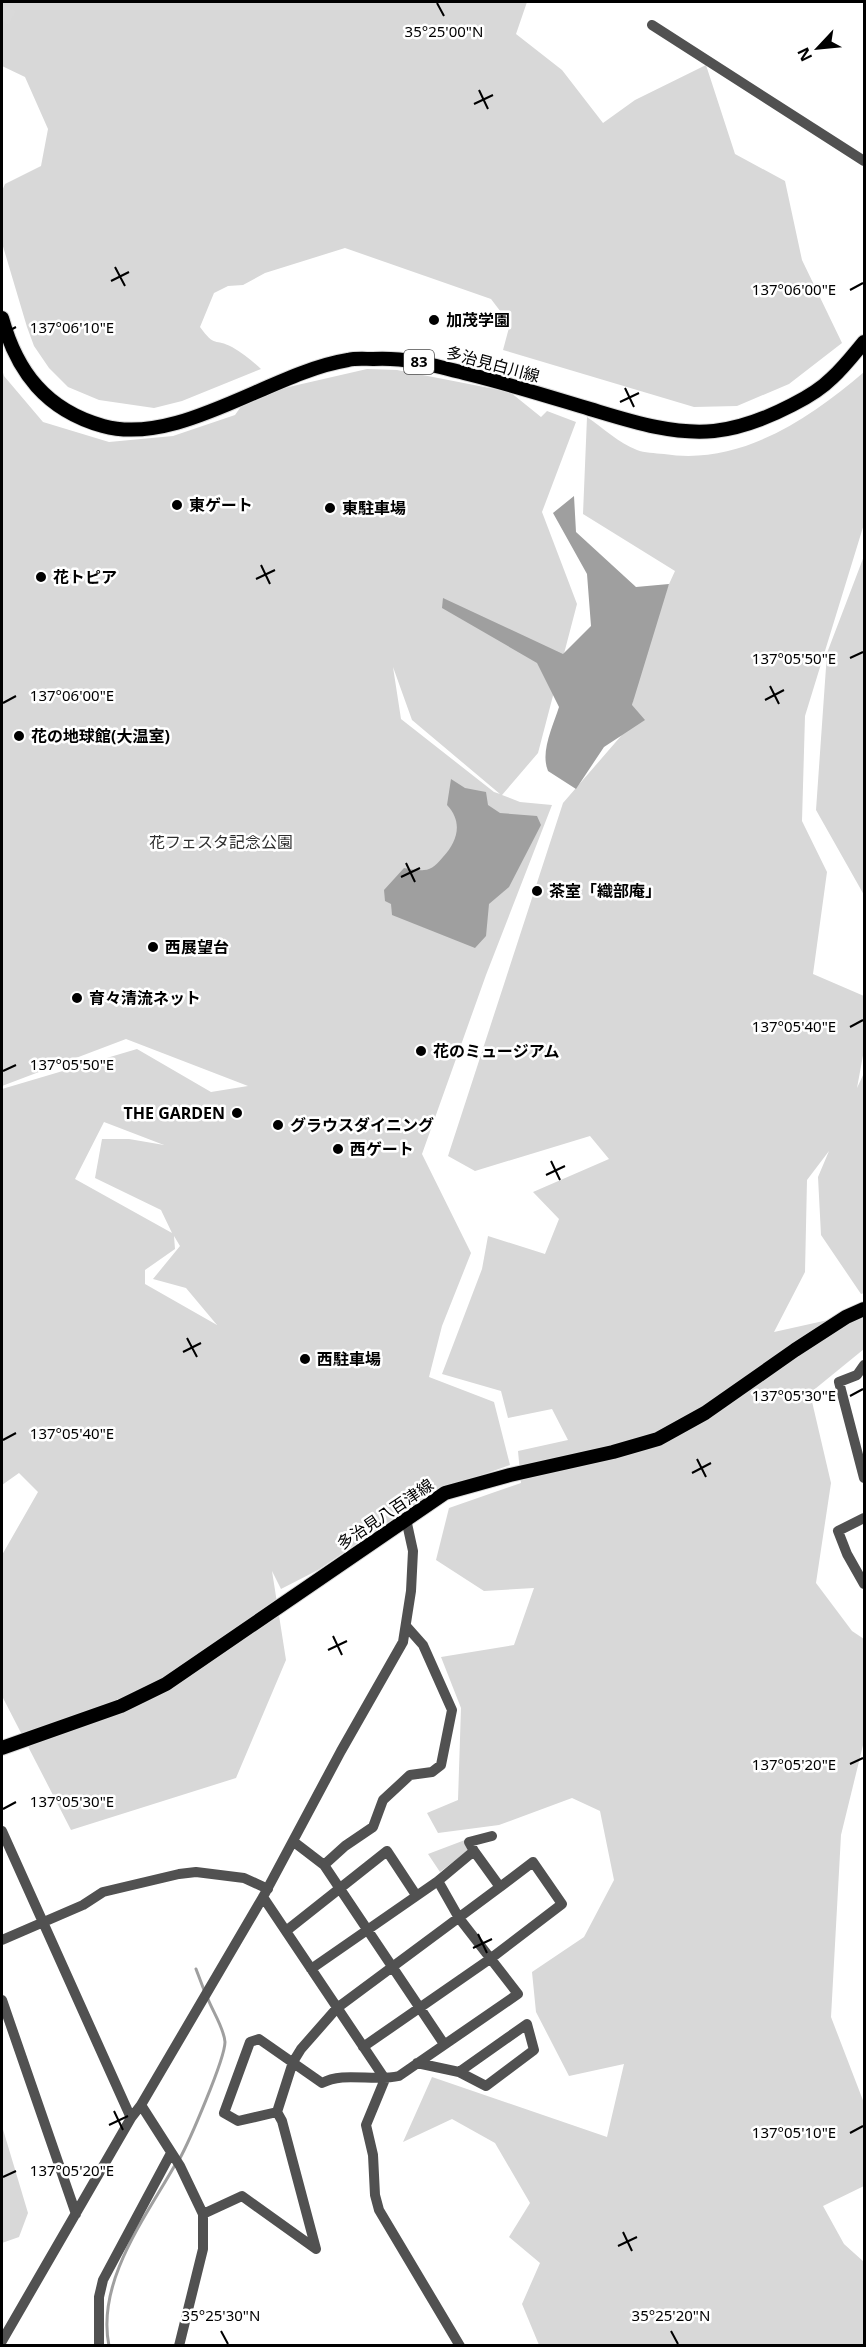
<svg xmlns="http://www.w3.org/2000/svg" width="866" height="2347" font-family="'Noto Sans','Noto Sans JP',sans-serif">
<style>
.green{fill:#d8d8d8;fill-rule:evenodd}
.water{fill:#9f9f9f}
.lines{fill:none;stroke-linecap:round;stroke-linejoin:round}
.stream{stroke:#9f9f9f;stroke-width:3}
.highway-tunnel{stroke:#d9d9d9;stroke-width:15;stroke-dasharray:15 8;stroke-linecap:butt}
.major-casing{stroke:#dbdbdb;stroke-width:16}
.minor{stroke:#515151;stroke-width:10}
.major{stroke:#000;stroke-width:14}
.ticks{fill:none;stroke:#000;stroke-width:2}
.poi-dot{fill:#000;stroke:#fff;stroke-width:2}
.labels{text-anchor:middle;stroke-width:5;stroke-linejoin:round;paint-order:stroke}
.shield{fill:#fff;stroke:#4c4c4c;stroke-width:1.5}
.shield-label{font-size:15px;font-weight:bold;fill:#000}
.poi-label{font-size:16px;font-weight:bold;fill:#000;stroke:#fff;text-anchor:start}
.street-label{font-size:16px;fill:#000;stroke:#fff}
.park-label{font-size:16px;fill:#2f2f2f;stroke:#fff}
.ticks-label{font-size:15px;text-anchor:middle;fill:#000;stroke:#fff;stroke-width:5;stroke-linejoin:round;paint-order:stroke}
</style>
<rect width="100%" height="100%" fill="#fff"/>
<path class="green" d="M2 2H527L516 34 562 70 603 123 635 100 706 65 735 154 785 181 802 260 842 343 789 384 737 406 694 407 503 350 510 324 491 299 345 248 265 273 243 285 228 286 214 293 200 327C215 348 215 338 232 347 243 353 252 361 261 369L182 401 154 408 99 400 68 387 49 368 34 346 27 327 2 243V191L5 184 41 166 48 129 25 77 2 66Z
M2 369 4 376 43 422 109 442 173 436 235 415 242 405 280 389 367 369 397 370 510 392 541 417 547 411 576 422 542 512 577 604 538 753 502 795 520 802 552 805 486 975 422 1154 471 1253 442 1326 429 1377 494 1402 510 1465 431 1493 318 1570 281 1589 272 1571 286 1660 236 1778 71 1830 2 1696V1555L38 1492 19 1473 2 1485V1089L137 1049 211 1092 248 1086 126 1039 2 1086ZM393 667 412 720 500 794 494 792 401 719ZM104 1122 164 1145 129 1139H102L95 1178 161 1210 172 1233 75 1179ZM174 1236 180 1246 153 1279 186 1288 217 1325 145 1284V1270L175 1249Z
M864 372V524L805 716 802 821 827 872 813 974 864 996V1050L857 1088 864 1073V1293L861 1294 821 1235 818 1177 829 1151 807 1180 805 1272 774 1332 864 1312V1349L810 1393 831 1483 816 1583 852 1631 864 1639V1741L841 1835 831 2017 864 2103V2186L823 2206 844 2244 864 2262V2345H539L522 2304 540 2263 509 2237 530 2203 495 2143 452 2119 403 2142 432 2077 607 2137 624 2064 569 2076 536 2012 532 1972 584 1937 614 1880 600 1811 572 1798 499 1825 438 1833 427 1813 458 1800 461 1708 441 1657 514 1645 534 1588 484 1591 436 1560 449 1508 521 1483 518 1451 568 1440 552 1409 508 1418 501 1391 442 1374 482 1269 488 1236 545 1254 559 1219 533 1192 609 1159 590 1136 475 1171 448 1156 563 803 627 729 648 630 675 571 583 514 587 417C603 428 619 443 637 450 644 453 655 453 664 454 740 466 809 419 864 372Z
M864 556V895L816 810 827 653Z
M465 1840 470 1849 440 1872 428 1854Z
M2 2126 28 2213 19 2237 2 2243Z"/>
<path class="water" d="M574 496 576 532 636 587 669 584 632 705 645 720 604 747 576 789 548 771C540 752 553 726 559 707L537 663 442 608 443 598 563 654 591 626 587 574 553 513Z
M451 779 465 788 486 792 488 805 500 813 537 816 541 825 509 887 489 904 486 936 475 948 392 915 391 904 385 901 384 890 404 868C410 869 418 871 424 870 432 870 438 863 443 857 458 841 463 822 447 805Z"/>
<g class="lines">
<path class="stream" d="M196 1969 204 1990
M179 2160C189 2142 225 2059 225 2042 224 2028 213 2012 208 1999
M109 2346C96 2282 145 2218 175 2165"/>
<path class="highway-tunnel" d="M2 21 12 2"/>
<g class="major-casing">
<path id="major" d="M2 318C17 372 46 410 103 426 179 447 272 372 348 360 356 358 365 359 373 359 406 357 437 366 468 374 509 384 550 397 590 409 630 421 672 435 714 431 742 428 767 418 792 405 806 398 821 389 832 378 844 367 854 354 864 342
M2 1748 121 1706 166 1684 445 1493 510 1475 613 1452 658 1439 705 1413 795 1350 846 1317 864 1309"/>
</g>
<path class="minor" d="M652 25 864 161
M864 1365 857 1375 839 1382 864 1478
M864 1518 838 1531 847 1554 864 1584
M2 1831 131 2118
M294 1842 324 1865 444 2044
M474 1851 469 1842 492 1836
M324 1865 345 1846 373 1827 383 1800 410 1775 432 1772 441 1765 452 1710 423 1645 407 1627
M263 1897 385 2079
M286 1931 387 1851 416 1895
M2 1940 83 1905 103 1892 179 1874 196 1872 244 1878 268 1889
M311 1969 438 1881 474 1851 500 1887 533 1862 562 1904 490 1959 363 2047
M2 2000 76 2214
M417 2063 459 2072 486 2086 534 2050 527 2024 459 2072
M385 2079 366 2125 373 2155 375 2195 379 2210 460 2346
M141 2105 180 2166 203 2214V2249L179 2346
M277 2112 238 2121 224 2113 250 2042 259 2039 322 2083C343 2071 374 2082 399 2076L518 1994 459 1918 438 1881
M203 2214 242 2196 316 2249
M316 2249 282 2121 277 2112 293 2062 301 2049 337 2008 500 1887
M2 2341 131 2118 141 2105 263 1897 341 1751 403 1642 411 1591 413 1551 406 1519
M99 2346V2297L103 2280 171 2153"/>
<use href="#major" class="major"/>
</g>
<path class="ticks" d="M437 3 444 16M479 90 488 109M474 104 493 95M115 267 125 286M111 281 129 272M850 290 863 283M3 334 16 327M625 388 634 407M620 402 639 393M261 565 270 584M256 579 275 570M850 658 863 652M770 686 779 704M765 700 784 690M3 703 16 696M406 863 415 882M401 877 420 868M850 1027 863 1020M3 1071 16 1065M551 1161 560 1180M546 1175 565 1166M187 1338 197 1357M183 1352 201 1343M850 1396 863 1389M3 1440 16 1433M697 1459 706 1477M692 1473 711 1463M333 1636 342 1655M328 1650 347 1641M850 1764 863 1758M3 1809 16 1802M478 1934 487 1953M473 1948 492 1939M114 2111 123 2130M109 2125 128 2116M850 2133 863 2126M3 2177 16 2171M623 2232 632 2251M618 2246 637 2237M221 2331 228 2344M671 2331 678 2344"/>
<g class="poi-dot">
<circle cx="434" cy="320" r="6"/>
<circle cx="177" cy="505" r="6"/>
<circle cx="330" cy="508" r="6"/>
<circle cx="41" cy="577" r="6"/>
<circle cx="19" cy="736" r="6"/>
<circle cx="537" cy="891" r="6"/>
<circle cx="153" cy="947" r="6"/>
<circle cx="77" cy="998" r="6"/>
<circle cx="421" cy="1051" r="6"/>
<circle cx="237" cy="1113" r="6"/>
<circle cx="278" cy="1125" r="6"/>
<circle cx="338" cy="1149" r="6"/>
<circle cx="305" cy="1359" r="6"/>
</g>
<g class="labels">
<rect class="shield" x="404" y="350" width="30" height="24" rx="4.5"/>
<g class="shield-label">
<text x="419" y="367">83</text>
</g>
<g class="poi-label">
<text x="446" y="326">加茂学園</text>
<text x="189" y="511">東ゲート</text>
<text x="342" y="514">東駐車場</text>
<text x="53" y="583">花トピア</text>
<text x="31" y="742">花の地球館(大温室)</text>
<text x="549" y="897">茶室「織部庵」</text>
<text x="165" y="953">西展望台</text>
<text x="89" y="1004">育々清流ネット</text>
<text x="433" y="1057">花のミュージアム</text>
<text x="225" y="1119" text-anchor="end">THE GARDEN</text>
<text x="290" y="1131">グラウスダイニング</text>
<text x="350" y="1155">西ゲート</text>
<text x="317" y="1365">西駐車場</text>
</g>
<g class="street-label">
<text transform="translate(493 364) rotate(15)" y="6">多治見白川線</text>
<text transform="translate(385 1514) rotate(-34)" y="6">多治見八百津線</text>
</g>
<g class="park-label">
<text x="221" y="848">花フェスタ記念公園</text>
</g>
</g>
<g class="ticks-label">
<text x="444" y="37">35°25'00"N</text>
<text x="794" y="295">137°06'00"E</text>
<text x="72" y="333">137°06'10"E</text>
<text x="794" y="664">137°05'50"E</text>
<text x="72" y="701">137°06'00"E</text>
<text x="794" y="1032">137°05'40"E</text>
<text x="72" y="1070">137°05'50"E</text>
<text x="794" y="1401">137°05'30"E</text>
<text x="72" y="1439">137°05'40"E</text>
<text x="794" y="1770">137°05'20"E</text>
<text x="72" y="1807">137°05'30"E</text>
<text x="794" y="2138">137°05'10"E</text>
<text x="72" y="2176">137°05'20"E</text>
<text x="221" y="2321">35°25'30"N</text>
<text x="671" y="2321">35°25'20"N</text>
</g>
<rect width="866" height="2347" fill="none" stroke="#000000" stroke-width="6"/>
<g transform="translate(818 48) rotate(244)" stroke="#ffffff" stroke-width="4.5" paint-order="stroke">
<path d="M0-4.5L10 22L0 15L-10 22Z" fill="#000000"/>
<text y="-9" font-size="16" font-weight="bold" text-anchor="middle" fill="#000000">N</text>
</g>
</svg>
